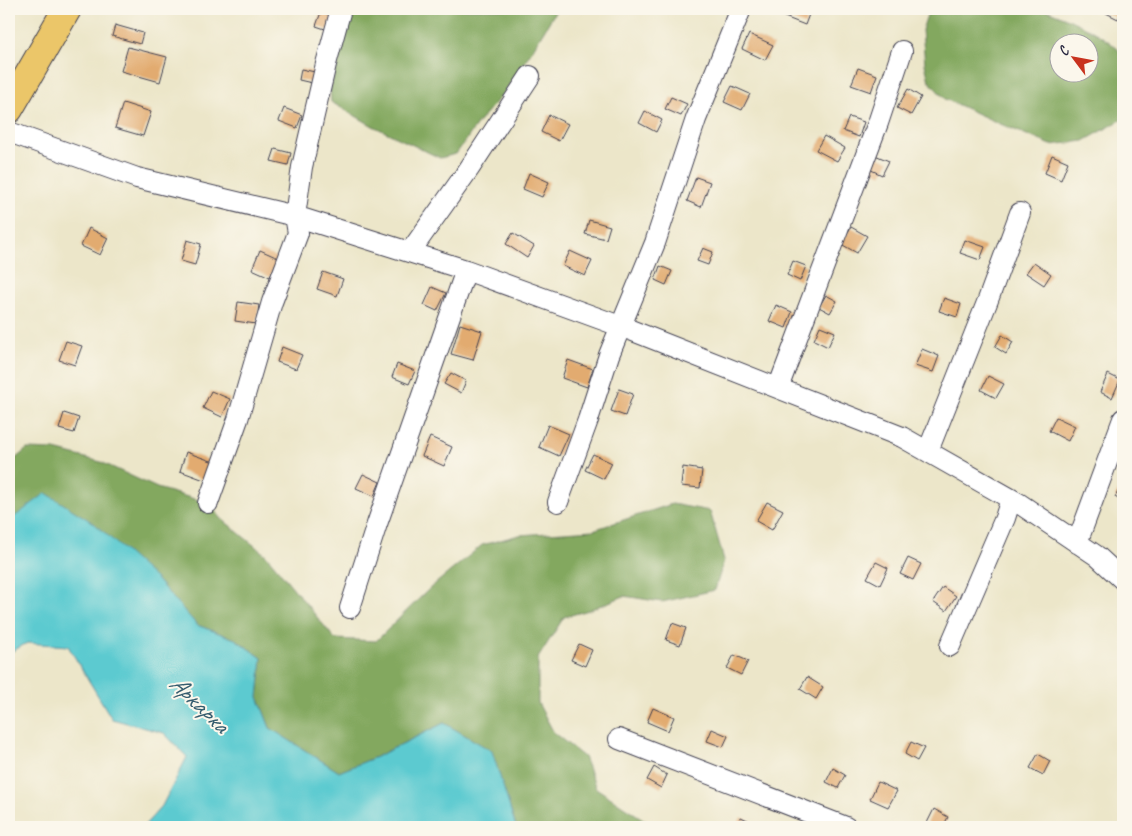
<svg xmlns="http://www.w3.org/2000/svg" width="1132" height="836" font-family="Caveat,sans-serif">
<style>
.forest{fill:#83a85e;stroke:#52654c;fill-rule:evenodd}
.water{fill:#5ccad0;stroke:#3f7686}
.building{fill:#e2ab6f}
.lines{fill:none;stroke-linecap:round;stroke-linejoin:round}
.minor-casing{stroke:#403f50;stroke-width:22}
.primary-casing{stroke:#403f50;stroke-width:30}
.minor{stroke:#fff;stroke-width:20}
.primary{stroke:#ebc669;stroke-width:28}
.labels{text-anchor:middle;stroke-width:4;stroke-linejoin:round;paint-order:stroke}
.water-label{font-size:25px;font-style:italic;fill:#365d6f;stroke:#fbf7ec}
</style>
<rect width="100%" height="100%" fill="#fbf7ec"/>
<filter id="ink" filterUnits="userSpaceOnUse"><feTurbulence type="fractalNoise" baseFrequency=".02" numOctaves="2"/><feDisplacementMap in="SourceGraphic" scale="10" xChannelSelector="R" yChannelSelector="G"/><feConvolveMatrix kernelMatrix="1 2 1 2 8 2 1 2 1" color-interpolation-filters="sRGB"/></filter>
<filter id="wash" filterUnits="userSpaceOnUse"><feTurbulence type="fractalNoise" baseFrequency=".0096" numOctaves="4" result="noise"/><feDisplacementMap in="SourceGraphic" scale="20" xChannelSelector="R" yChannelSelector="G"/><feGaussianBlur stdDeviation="1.12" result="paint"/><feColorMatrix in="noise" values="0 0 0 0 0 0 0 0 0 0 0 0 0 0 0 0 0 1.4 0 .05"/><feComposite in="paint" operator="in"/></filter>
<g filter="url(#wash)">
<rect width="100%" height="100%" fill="#ece6c9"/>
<path class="forest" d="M353 9H557L531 52 503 94 478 123 456 154 440 158 373 126 331 102 330 89Z
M929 9H1043C1062 15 1115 39 1123 56 1126 63 1123 108 1123 119L1084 141 1051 145 998 123 945 99 929 81 925 64 922 30ZM1060 42H1090V72H1060Z
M27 449 55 450 101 462 157 488 208 503 222 519 267 556 335 639 376 641 429 589 482 545 519 535 593 530 672 504 710 511 724 560 715 590 662 602 624 596 589 610 564 617 538 658V703L554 733 584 757 596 788 655 827H516L491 751 444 723 376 757 339 772 270 728 258 697 262 658 235 639 197 625 156 579 9 521V464Z"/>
<path class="water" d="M46 493 95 524 156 579 197 625 235 639 262 658 258 697 270 728 339 772 376 757 444 723 492 751 516 827H143L162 806 187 757 164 733 112 719 68 646 27 643 9 653V521Z"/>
<g id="blocks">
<path class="building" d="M785 9H811L805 25 782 16Z
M1108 9H1123L1118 19 1106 13Z
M321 12 333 16 328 30 316 26Z
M115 25 143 33 140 44 112 36Z
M749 34 773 45 765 60 742 49Z
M128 47 167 57 160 82 121 71Z
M858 68 877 75 871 92 851 85Z
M301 69 315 72 312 83 299 80Z
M732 86 750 94 742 110 724 102Z
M908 89 921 97 911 115 897 108Z
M671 97 687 104 681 116 665 109Z
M123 103 151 112 143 136 115 128Z
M284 108 302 115 297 128 279 121Z
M645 111 662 120 656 132 639 123Z
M549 115 568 124 559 141 541 132Z
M849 117 864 122 859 137 843 131Z
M824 136 845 148 837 161 816 150Z
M275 149 291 153 288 165 271 161Z
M875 155 889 161 882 175 869 169Z
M1052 155 1068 162 1061 180 1045 173Z
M529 173 549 182 542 197 523 189Z
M696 177 710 182 701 207 687 201Z
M589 220 610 226 606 239 585 234Z
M851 227 867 236 857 253 841 244Z
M89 228 108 238 100 255 81 246Z
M513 233 534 246 527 258 506 244Z
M187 240 201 244 195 265 181 261Z
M965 240 985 247 980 260 960 253Z
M703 248 713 252 708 265 697 261Z
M260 250 278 258 270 277 252 269Z
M570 251 592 261 585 276 563 266Z
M793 261 806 266 800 281 787 275Z
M1034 262 1051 274 1044 285 1026 273Z
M660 266 672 271 666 285 655 280Z
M323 272 343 279 337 296 317 289Z
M432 287 446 293 437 311 424 305Z
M826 295 837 301 830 313 819 307Z
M944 298 961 304 957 317 939 311Z
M238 302 259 305 256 324 235 321Z
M776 305 792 312 786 328 769 321Z
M460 324 482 331 473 360 451 354Z
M820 326 835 332 828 347 814 340Z
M1002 335 1013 342 1006 354 995 347Z
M66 341 82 346 75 365 59 360Z
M282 347 302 355 296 369 277 362Z
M922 349 939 356 933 372 915 366Z
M568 360 593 369 587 387 562 378Z
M397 364 415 371 409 384 392 377Z
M451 373 466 381 461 393 444 384Z
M1108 374 1120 380 1112 398 1100 392Z
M988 376 1004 384 996 398 981 390Z
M619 389 633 394 625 416 611 411Z
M211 391 230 399 222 417 203 408Z
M64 413 79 418 74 433 59 429Z
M1056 417 1075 426 1068 441 1049 431Z
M548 425 569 434 559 456 539 447Z
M430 437 452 447 444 466 422 456Z
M186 452 214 462 207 481 180 471Z
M593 454 612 463 604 479 585 470Z
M683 467 702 470 700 488 681 486Z
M363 474 380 482 374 496 356 488Z
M1123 483V502L1115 497Z
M767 502 783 510 772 530 756 521Z
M908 558 921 564 913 580 900 574Z
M876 562 888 568 880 585 867 578Z
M943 587 956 596 946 611 933 602Z
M672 623 686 628 680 645 666 640Z
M579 644 592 650 585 666 571 660Z
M734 655 748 661 741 675 727 668Z
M807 677 823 687 816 699 800 689Z
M653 708 674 717 668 731 647 722Z
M712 729 728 736 723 747 707 741Z
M911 742 924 748 917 761 905 754Z
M1038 754 1050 761 1043 775 1030 768Z
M654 767 667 775 661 788 647 780Z
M833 768 845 775 838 788 826 782Z
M878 782 897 791 888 807 870 799Z
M934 809 948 817 943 827H934L927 823Z
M741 817 756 824 755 827H737Z"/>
</g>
</g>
<g filter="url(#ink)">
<use href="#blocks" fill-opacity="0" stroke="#403f50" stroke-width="1"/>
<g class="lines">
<g class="minor-casing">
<path id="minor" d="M9 132 137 178 295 216 466 270 628 329 902 437 1020 504 1097 556 1123 580
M410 252 469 169 530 76
M778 388 878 123 902 51
M928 451 988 300 1020 213
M558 502 588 420 609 355 655 243 696 119 741 9
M208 503 238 419 272 302 298 233 295 216 302 167 326 64 341 9
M1077 543 1123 419
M350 608 377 524 466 270
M950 646 1005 518 1011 499
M619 739 846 827"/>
</g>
<g class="primary-casing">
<path id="primary" d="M9 109 67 9"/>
</g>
<use href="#minor" class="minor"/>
<use href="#primary" class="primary"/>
</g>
</g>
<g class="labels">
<g class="water-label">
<text transform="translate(200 703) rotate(44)" y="9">Аркарка</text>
</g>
</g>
<rect width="1132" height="836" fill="none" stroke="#fbf7ec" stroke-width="30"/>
<g transform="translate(1074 58) rotate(302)"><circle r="24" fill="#fbf7ec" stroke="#a4a2a5"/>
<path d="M0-4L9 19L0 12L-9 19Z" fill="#c8321e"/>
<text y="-8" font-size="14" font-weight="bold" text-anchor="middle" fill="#22223b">С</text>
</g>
</svg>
